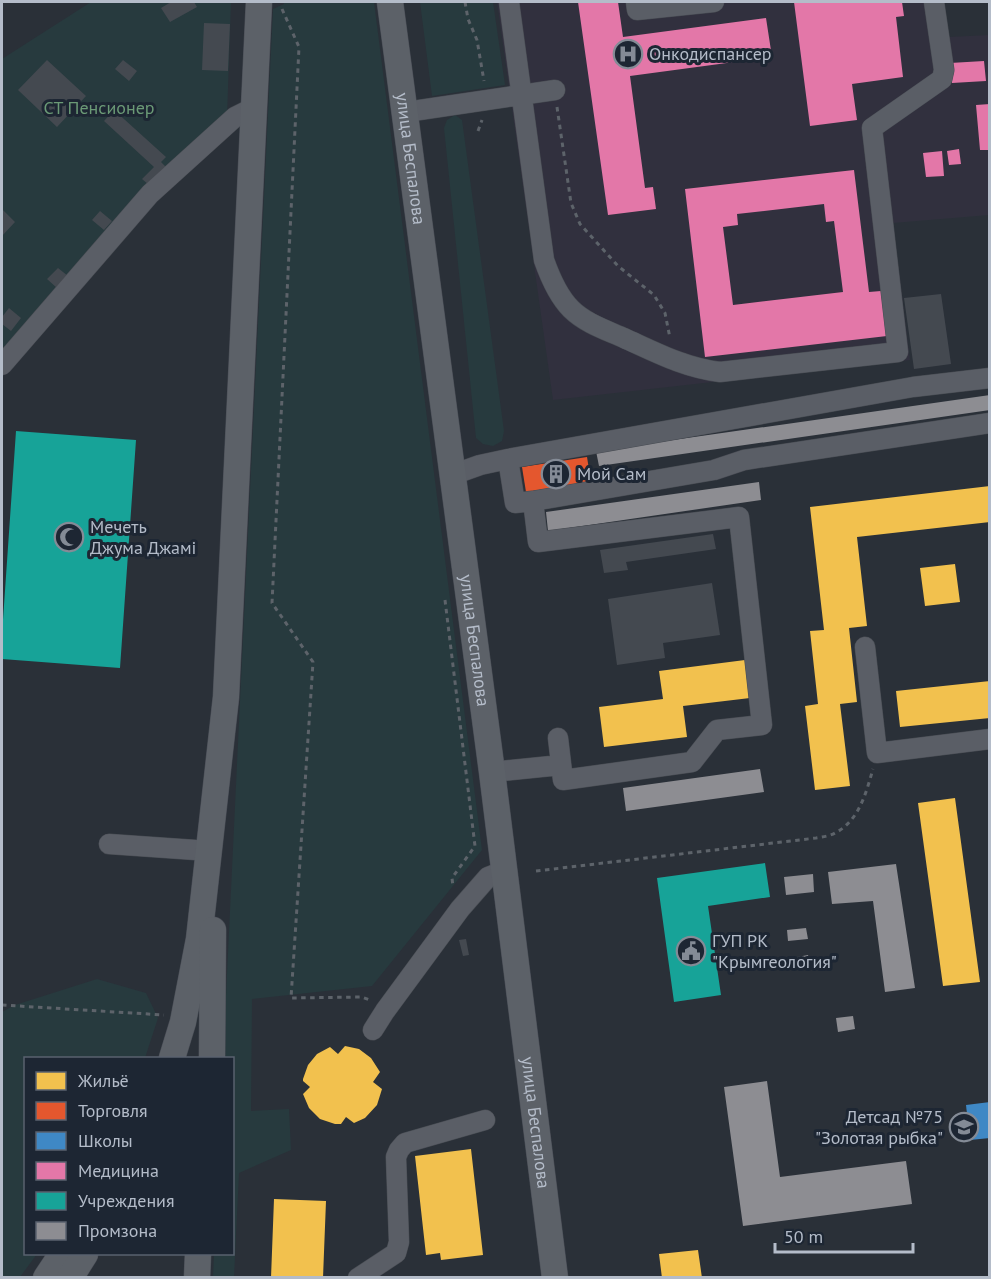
<svg xmlns="http://www.w3.org/2000/svg" width="991" height="1279" font-family="'PT Sans',sans-serif">
<style>
.medical{fill:#31303e}
.green{fill:#273a3e}
.homes{fill:#f2c14e}
.shops{fill:#e4572e}
.schools{fill:#3f88c5}
.health{fill:#e377a8;fill-rule:evenodd}
.public{fill:#17a398}
.industry{fill:#8d8d92}
.building{fill:#444950}
.lines{fill:none;stroke-linecap:round;stroke-linejoin:round}
.minor-casing{stroke:#484c53;stroke-width:21}
.major-casing{stroke:#484c55;stroke-width:27}
.path{stroke:#5d636a;stroke-width:3;stroke-dasharray:4.5 4.5;stroke-linecap:butt}
.minor{stroke:#5a5e66;stroke-width:20}
.major{stroke:#5c6168;stroke-width:26}
.labels{text-anchor:middle;stroke-width:6;stroke-linejoin:round;paint-order:stroke}
.poi-label{font-size:18px;fill:#b4bcc9;stroke:#1d2633;text-anchor:start}
.park-label{font-size:18px;fill:#6b9a76;stroke:#1d2633}
.street-label{font-size:18px;fill:#b4bcc9;stroke:#1d2633}
</style>
<rect width="100%" height="100%" fill="#2a3038"/>
<path class="medical" d="M497 2H943L949 37 989 35V215L893 223 910 360 553 400Z"/>
<path class="green" d="M91 2H231L227 117 2 361V59Z
M284 2H374L482 850 372 986 252 999 251 1111 289 1109 291 1150 239 1173 234 1277 213 1278 214 1254H232V1058H223L273 9 284 4Z
M420 2H493L505 85 432 96Z
M455 115 462 120 504 431 502 441 493 446 483 444 476 438 444 128 447 120Z
M97 979 146 993 158 1018 145 1058H26V1254H37L20 1277H2V1012L15 1005Z"/>
<path class="homes" d="M990 486V522L857 537 867 626 849 628 857 702 840 704 850 786 815 790 805 706 818 704 810 631 824 630 810 507Z
M955 564 960 602 925 606 920 568Z
M745 660 750 698 683 706 687 737 604 747 599 707 663 699 659 671Z
M990 681V718L900 727 896 691Z
M955 798 980 982 943 986 918 803Z
M345 1046 359 1049 371 1058 380 1072 373 1082 382 1089 377 1105 365 1118 354 1123 346 1117 341 1124H335L320 1119 309 1108 303 1094 310 1087 303 1081V1079L308 1065 317 1054 330 1047 338 1054Z
M471 1149 483 1255 441 1260 440 1253 426 1255 415 1156Z
M274 1199 326 1201 323 1278H271Z
M698 1250 702 1278H662L659 1254Z"/>
<path class="shops" d="M587 457 591 482 526 492 522 467Z"/>
<path class="schools" d="M990 1102V1138L970 1140 966 1105Z"/>
<path class="health" d="M578 2H618L623 37 766 18 772 57 630 76 645 188 653 187 656 209 608 215Z
M794 2H902L904 16 896 17 903 77 852 84 857 120 810 126Z
M984 61 986 81 952 83 950 63Z
M990 104V150H980L976 105Z
M959 149 961 164 949 165 947 151Z
M942 151 944 176 926 177 923 153Z
M854 170 869 292 881 291 887 336 705 357 685 189ZM824 204 826 222 834 221 843 292 733 305 723 227 738 225 737 214Z"/>
<path class="public" d="M16 431 136 440 120 668 2 659V634Z
M765 863 770 897 708 906 721 995 674 1002 657 878Z"/>
<path class="industry" d="M990 395V410L599 466 596 451Z
M759 482 761 500 548 531 546 512Z
M760 769 764 792 626 811 623 788Z
M896 864 915 988 885 992 873 901 832 904 828 872Z
M813 874 814 892 786 895 784 877Z
M806 928 808 939 788 941 787 930Z
M808 955 810 963 793 966 792 958Z
M853 1016 855 1029 838 1032 836 1018Z
M767 1081 780 1177 906 1161 912 1204 743 1226 724 1087Z"/>
<path class="building" d="M171 2H194L197 7 170 22 161 8Z
M204 23 230 24 228 71 202 70Z
M47 60 86 96 57 127 18 90Z
M123 60 137 71 129 81 115 69Z
M114 110 166 157 161 162 166 167 149 185 142 179 154 167 104 121Z
M2 209 15 222 2 236Z
M100 211 112 221 104 230 92 220Z
M58 268 68 276 57 288 47 279Z
M941 294 951 364 914 369 904 298Z
M9 308 21 318 11 331 2 324V317Z
M713 534 716 549 626 562 628 570 604 573 600 550Z
M712 583 720 635 663 643 665 658 617 665 608 599Z
M466 939 469 955 463 956 459 940Z"/>
<g class="lines">
<g class="minor-casing">
<path id="minor" d="M509 2 544 260C550 277 558 296 571 309 585 323 606 330 624 338 655 352 685 368 720 372L898 352 872 128 942 79 944 70 934 2
M636 2 637 10 714 2
M406 112 555 90
M2 365 150 194 235 117 253 108
M508 459 515 503 533 501 538 542 739 517 762 725 717 730 692 762 563 780 558 738
M452 475 480 465 508 459 913 387 990 378
M533 501 714 470 744 460 990 423
M865 647 877 753 990 739
M492 772 561 765
M109 844 210 851
M373 1030 385 1011 460 909 488 877 503 871
M358 1278 396 1253 399 1242 396 1157 399 1150 405 1143 485 1120"/>
</g>
<g class="major-casing">
<g id="major">
<path id="s1" d="M390 2 492 772 555 1278"/>
<path d="M172 1058 183 1022 199 939 226 697 259 2"/>
<path d="M212 1058 213 930"/>
<path d="M46 1278 62 1254"/>
<path d="M70 1278 85 1254"/>
<path d="M197 1278 198 1254"/>
</g>
</g>
<path class="path" d="M465 2 468 19 477 40 484 81
M282 9 299 47 272 603 313 662 291 998 362 997 372 1001
M557 107 571 203 580 224 618 266 654 295 665 313 670 338
M478 131 482 120
M445 600 475 846 452 878 453 887
M536 871 816 838C822 837 830 836 835 833 859 821 866 793 873 769
M2 1005 164 1015"/>
<use href="#minor" class="minor"/>
<use href="#major" class="major"/>
</g>
<defs>
<g id="hospital-ring" transform="scale(1.5)"><circle r="9.5" fill="#1d2633" stroke="#848b96" stroke-width="1.5"/><path d="M-5-5h3v3.5h4V-5h3V5h-3V1.5h-4V5h-3Z" fill="#848b96"/></g>
<g id="building-ring" transform="scale(1.5)"><circle r="9.5" fill="#1d2633" stroke="#848b96" stroke-width="1.5"/><path d="M-4-6H4V6H1V3H-1V6H-4ZM-2.5-4.3h1.7v1.8h-1.7ZM.8-4.3h1.7v1.8H.8ZM-2.5-1h1.7V.8h-1.7ZM.8-1h1.7V.8H.8Z" fill="#848b96"/></g>
<g id="mosque-ring" transform="scale(1.5)"><circle r="9.5" fill="#1d2633" stroke="#848b96" stroke-width="1.5"/><path d="M3.5-4.9A6 6 0 1 0 3.5 4.9A5 5 0 1 1 3.5-4.9Z" fill="#848b96"/></g>
<g id="civic-ring" transform="scale(1.5)"><circle r="9.5" fill="#1d2633" stroke="#848b96" stroke-width="1.5"/><path d="M-.6-6.5H3V-4.5H.6V-3L4-1V1h2V6H-6V1h2V-1L-.6-3ZM-1.2 2.5V6h2.4V2.5Z" fill="#848b96"/></g>
<g id="school-ring" transform="scale(1.5)"><circle r="9.5" fill="#1d2633" stroke="#848b96" stroke-width="1.5"/><path d="M0-5L7-2L0 1L-7-2ZM-4 1L0 2.5L4 1V4Q0 6-4 4Z" fill="#848b96"/></g>
</defs>
<g fill-rule="evenodd">
<use href="#hospital-ring" x="628" y="54"/>
<use href="#building-ring" x="556" y="474"/>
<use href="#mosque-ring" x="69" y="537"/>
<use href="#civic-ring" x="691" y="951"/>
<use href="#school-ring" x="964" y="1127"/>
</g>
<g class="labels">
<g class="poi-label">
<text x="649" y="60">Онкодиспансер</text>
<text x="577" y="480">Мой Сам</text>
<text x="90" y="533">Мечеть<tspan x="90" dy="21">Джума Джамі</tspan></text>
<text x="712" y="947">ГУП РК<tspan x="712" dy="21">"Крымгеология"</tspan></text>
<text x="943" y="1123" text-anchor="end">Детсад №75<tspan x="943" dy="21">"Золотая рыбка"</tspan></text>
</g>
<g class="park-label">
<text x="99" y="114">СТ Пенсионер</text>
</g>
<g class="street-label">
<text dy="6" stroke="none"><textPath href="#s1" startOffset="158">улица Беспалова</textPath></text>
<text dy="6" stroke="none"><textPath href="#s1" startOffset="644">улица Беспалова</textPath></text>
<text dy="6" stroke="none"><textPath href="#s1" startOffset="1130">улица Беспалова</textPath></text>
</g>
</g>
<rect width="991" height="1279" fill="none" stroke="#b4bcc9" stroke-width="6"/>
<rect x="24" y="1057" width="210" height="198" fill="#1d2633" stroke="#59626f" stroke-width="1.5"/>
<rect x="36" y="1072" width="30" height="18" fill="#f2c14e" stroke="#59626f" stroke-width="1.5"/>
<text x="78" y="1087" font-size="18" fill="#b4bcc9">Жильё</text>
<rect x="36" y="1102" width="30" height="18" fill="#e4572e" stroke="#59626f" stroke-width="1.5"/>
<text x="78" y="1117" font-size="18" fill="#b4bcc9">Торговля</text>
<rect x="36" y="1132" width="30" height="18" fill="#3f88c5" stroke="#59626f" stroke-width="1.5"/>
<text x="78" y="1147" font-size="18" fill="#b4bcc9">Школы</text>
<rect x="36" y="1162" width="30" height="18" fill="#e377a8" stroke="#59626f" stroke-width="1.5"/>
<text x="78" y="1177" font-size="18" fill="#b4bcc9">Медицина</text>
<rect x="36" y="1192" width="30" height="18" fill="#17a398" stroke="#59626f" stroke-width="1.5"/>
<text x="78" y="1207" font-size="18" fill="#b4bcc9">Учреждения</text>
<rect x="36" y="1222" width="30" height="18" fill="#8d8d92" stroke="#59626f" stroke-width="1.5"/>
<text x="78" y="1237" font-size="18" fill="#b4bcc9">Промзона</text>
<path d="M775 1243v9h138v-9" fill="none" stroke="#b4bcc9" stroke-width="3"/>
<text x="784" y="1243" font-size="18" fill="#b4bcc9" stroke="#1d2633" stroke-width="4.5" paint-order="stroke">50 m</text>
</svg>
